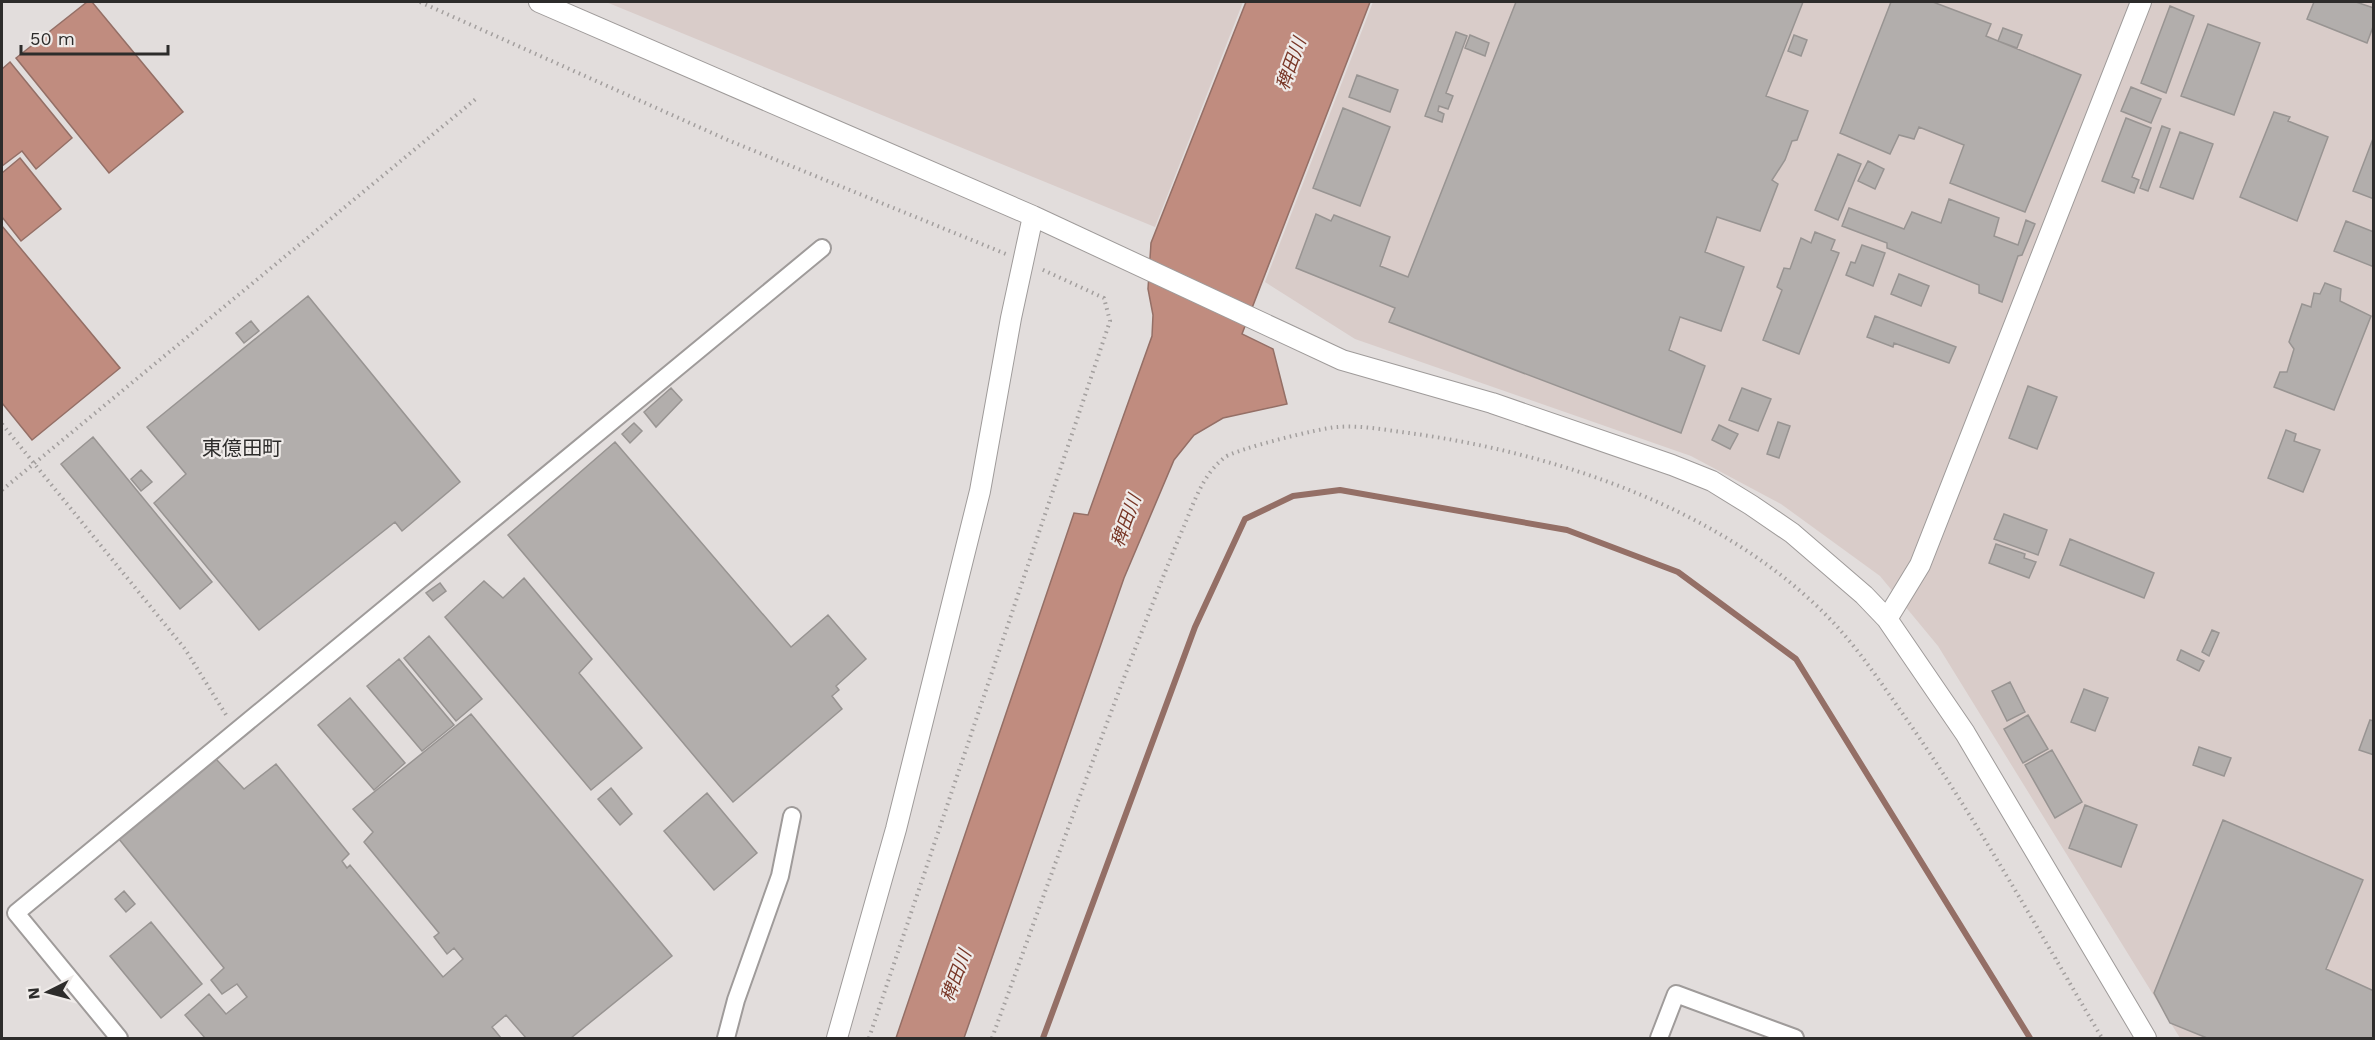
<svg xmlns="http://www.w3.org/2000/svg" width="2375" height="1040" font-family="'Work Sans','Noto Sans JP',sans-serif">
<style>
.built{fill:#d9ccc9}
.water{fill:#c08c7f;stroke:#946f66;stroke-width:1.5}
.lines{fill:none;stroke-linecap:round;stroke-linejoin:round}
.stream{stroke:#946f66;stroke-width:6}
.building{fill:#b2aeac;stroke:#989492;stroke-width:1.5}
.minor-casing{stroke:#9f9b9a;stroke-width:20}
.tertiary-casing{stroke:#9f9b9a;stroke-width:22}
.path{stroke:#a39f9e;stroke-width:4;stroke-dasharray:1.5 4.5;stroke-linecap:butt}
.minor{stroke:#fff;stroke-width:16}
.tertiary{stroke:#fff;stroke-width:20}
.labels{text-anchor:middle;stroke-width:4.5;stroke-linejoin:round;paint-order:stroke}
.water-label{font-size:18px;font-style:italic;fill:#783626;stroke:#efebe9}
.quarter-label{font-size:20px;fill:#2d2c2b;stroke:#efebe9}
</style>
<rect width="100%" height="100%" fill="#e2dddc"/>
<path class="built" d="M606 2H1243L1155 227Z
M1373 2H2373V1038H2180L1938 646 1880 576 1781 504 1691 456 1355 339 1265 282Z"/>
<path class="water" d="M87 2H92L183 112 109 173 16 58Z
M1246 2H1370L1242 334 1273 349 1287 404 1223 418 1194 435 1174 460 1124 578 964 1038H896L1074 513 1088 515 1152 336 1153 315 1148 289 1151 243Z
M10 62 72 138 36 169 22 151 2 166V69Z
M20 158 61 209 21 241 2 217V173Z
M2 226 120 368 32 440 2 403Z"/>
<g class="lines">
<path class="stream" d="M1043 1038 1195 627 1245 519 1293 496 1340 490 1567 530 1678 572 1796 659 2030 1038"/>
</g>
<path class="building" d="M1516 2H1803L1766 96 1808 111 1797 140 1792 141 1785 160 1772 180 1778 184 1760 231 1717 217 1705 252 1744 267 1721 331 1680 317 1669 350 1705 366 1681 433 1389 322 1395 308 1296 268 1316 214 1331 221 1334 215 1390 237 1380 266 1408 277Z
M1891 2H1933L1991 24 1986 36 2081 75 2025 212 1950 183 1964 145 1919 127 1914 139 1899 135 1890 154 1840 133Z
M2314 2H2356L2374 8V24L2367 43 2307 19Z
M2170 6 2194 16 2166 93 2141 83Z
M2208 24 2260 43 2234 115 2181 96Z
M2003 28 2022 35 2017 48 1998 41Z
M1456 32 1467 36 1446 93 1453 96 1448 109 1439 106 1438 111 1444 114 1442 122 1425 116Z
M1470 35 1489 43 1485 56 1465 48Z
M1794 35 1807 40 1801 56 1788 51Z
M1357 75 1398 90 1390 112 1349 97Z
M2131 87 2161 99 2151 123 2121 111Z
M1343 108 1390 127 1360 206 1313 188Z
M2274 112 2290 117 2288 121 2328 137 2297 221 2240 197Z
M2126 118 2151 128 2132 177 2139 180 2134 193 2102 181Z
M2162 126 2170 129 2148 191 2140 188Z
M2180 132 2213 144 2193 199 2160 187Z
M2374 136V199L2353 191Z
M1838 154 1861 164 1838 220 1815 210Z
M1868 161 1884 169 1875 189 1858 181Z
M1949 199 1999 218 1994 236 2018 245 2026 220 2035 224 2022 255 2018 256 2002 302 1979 293V285L1887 248V243L1842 226 1849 208 1904 229 1912 212 1941 223Z
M2346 221 2374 232V267L2334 251Z
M1815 232 1835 240 1831 250 1839 253 1799 354 1763 340 1782 290 1777 287 1784 268 1790 269 1801 238 1811 243Z
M1862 245 1885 253 1873 286 1846 275 1851 262 1855 263Z
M1899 274 1929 286 1921 306 1891 294Z
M2325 283 2341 289 2340 301 2371 316 2334 410 2274 387 2280 372H2287L2294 349 2289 342 2302 304 2311 307 2314 293 2320 294Z
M308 296 460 482 402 531 395 522 259 630 154 503 186 474 147 427Z
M1875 316 1956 347 1949 363 1894 343 1893 347 1867 337Z
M251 321 259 331 244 343 236 333Z
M2028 386 2057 397 2037 449 2009 438Z
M671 388 682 400 656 427 644 412Z
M1742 388 1771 399 1758 431 1729 420Z
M1778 422 1790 426 1779 458 1767 454Z
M634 423 642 431 630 443 622 434Z
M1719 425 1738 434 1730 449 1712 440Z
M2286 430 2296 434 2294 441 2320 450 2303 492 2268 478Z
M93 437 212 582 180 609 61 464Z
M615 442 791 647 828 615 866 659 836 686 839 690 832 696 842 709 733 802 508 535Z
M141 470 152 482 141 491 131 479Z
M2004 514 2047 530 2038 555 1994 539Z
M2070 539 2154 573 2144 598 2060 565Z
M1996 544 2025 554 2024 558 2036 562 2029 578 1989 563Z
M524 578 592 659 579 673 642 748 591 790 445 617 484 581 503 598Z
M440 583 446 591 433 601 426 593Z
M2212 630 2219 633 2209 656 2202 652Z
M429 636 482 699 456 721 404 658Z
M2181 650 2204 661 2199 671 2177 660Z
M399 659 454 725 422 751 367 686Z
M2010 682 2025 712 2007 721 1992 691Z
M2084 689 2108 698 2095 731 2071 722Z
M350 698 405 763 374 790 318 725Z
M471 714 672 956 571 1038H526L506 1015 492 1027 501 1038H205L185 1015 209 994 226 1014 247 997 237 984 222 994 211 980 224 968 119 839 216 759 244 789 276 764 349 854 342 861 347 868 350 865 443 977 463 959 454 948 447 954 434 937 439 933 364 842 373 832 353 809Z
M2028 715 2048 749 2023 763 2004 729Z
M2370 720 2374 721V755L2359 750Z
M2199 747 2231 758 2224 776 2193 765Z
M2052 750 2082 802 2055 818 2025 765Z
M611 788 632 814 620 825 598 799Z
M707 793 757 853 714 890 664 831Z
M2085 805 2137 825 2121 867 2069 848Z
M2223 820 2363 880 2326 969 2374 991V1038H2207L2170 1023 2154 993Z
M124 891 135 904 126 912 115 899Z
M151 922 202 984 161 1018 110 956Z"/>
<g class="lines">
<g class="minor-casing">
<path id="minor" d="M119 1038 16 913 822 248
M726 1038 736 1000 780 876 792 816
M1659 1038 1676 994 1795 1038"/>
</g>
<g class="tertiary-casing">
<path id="tertiary" d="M539 2 1033 216 1342 360 1492 403 1672 465 1712 481 1751 505 1792 533 1864 595 1887 619 1965 733 2146 1038
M1887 619 1920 565 2141 2
M837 1038 896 829 980 491 1011 318 1033 216"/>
</g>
<path class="path" d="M420 2 730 141 1006 254
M2 424 185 649 228 718
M2 490 477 98
M869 1038 1110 321 1104 298 1041 269
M992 1038C1042 901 1091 762 1144 626 1157 592 1170 559 1184 526 1192 507 1199 486 1212 470 1216 465 1220 461 1225 457 1237 449 1320 428 1337 427 1361 425 1385 430 1409 433 1556 453 1723 509 1829 618 1858 648 1881 683 1905 717 1977 820 2038 930 2102 1038"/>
<use href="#minor" class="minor"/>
<use href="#tertiary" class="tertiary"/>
</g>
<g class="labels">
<g class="water-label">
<text transform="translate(1291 64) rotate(-70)" y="6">稗田川</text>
<text transform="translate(1126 521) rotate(-70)" y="6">稗田川</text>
<text transform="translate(956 976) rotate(-69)" y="6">稗田川</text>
</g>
<g class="quarter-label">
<text x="242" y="455">東億田町</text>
</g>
</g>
<rect width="2375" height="1040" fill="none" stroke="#2d2c2b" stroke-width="6"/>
<g transform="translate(48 992) rotate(264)" stroke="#efebe9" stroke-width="4.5" paint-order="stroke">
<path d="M0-4.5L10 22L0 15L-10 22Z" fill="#2d2c2b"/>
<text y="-9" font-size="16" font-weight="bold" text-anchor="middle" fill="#2d2c2b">N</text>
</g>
<path d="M21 45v9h147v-9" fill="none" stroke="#2d2c2b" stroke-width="3"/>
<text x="30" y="45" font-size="18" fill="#2d2c2b" stroke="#efebe9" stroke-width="4.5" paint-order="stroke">50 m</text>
</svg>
